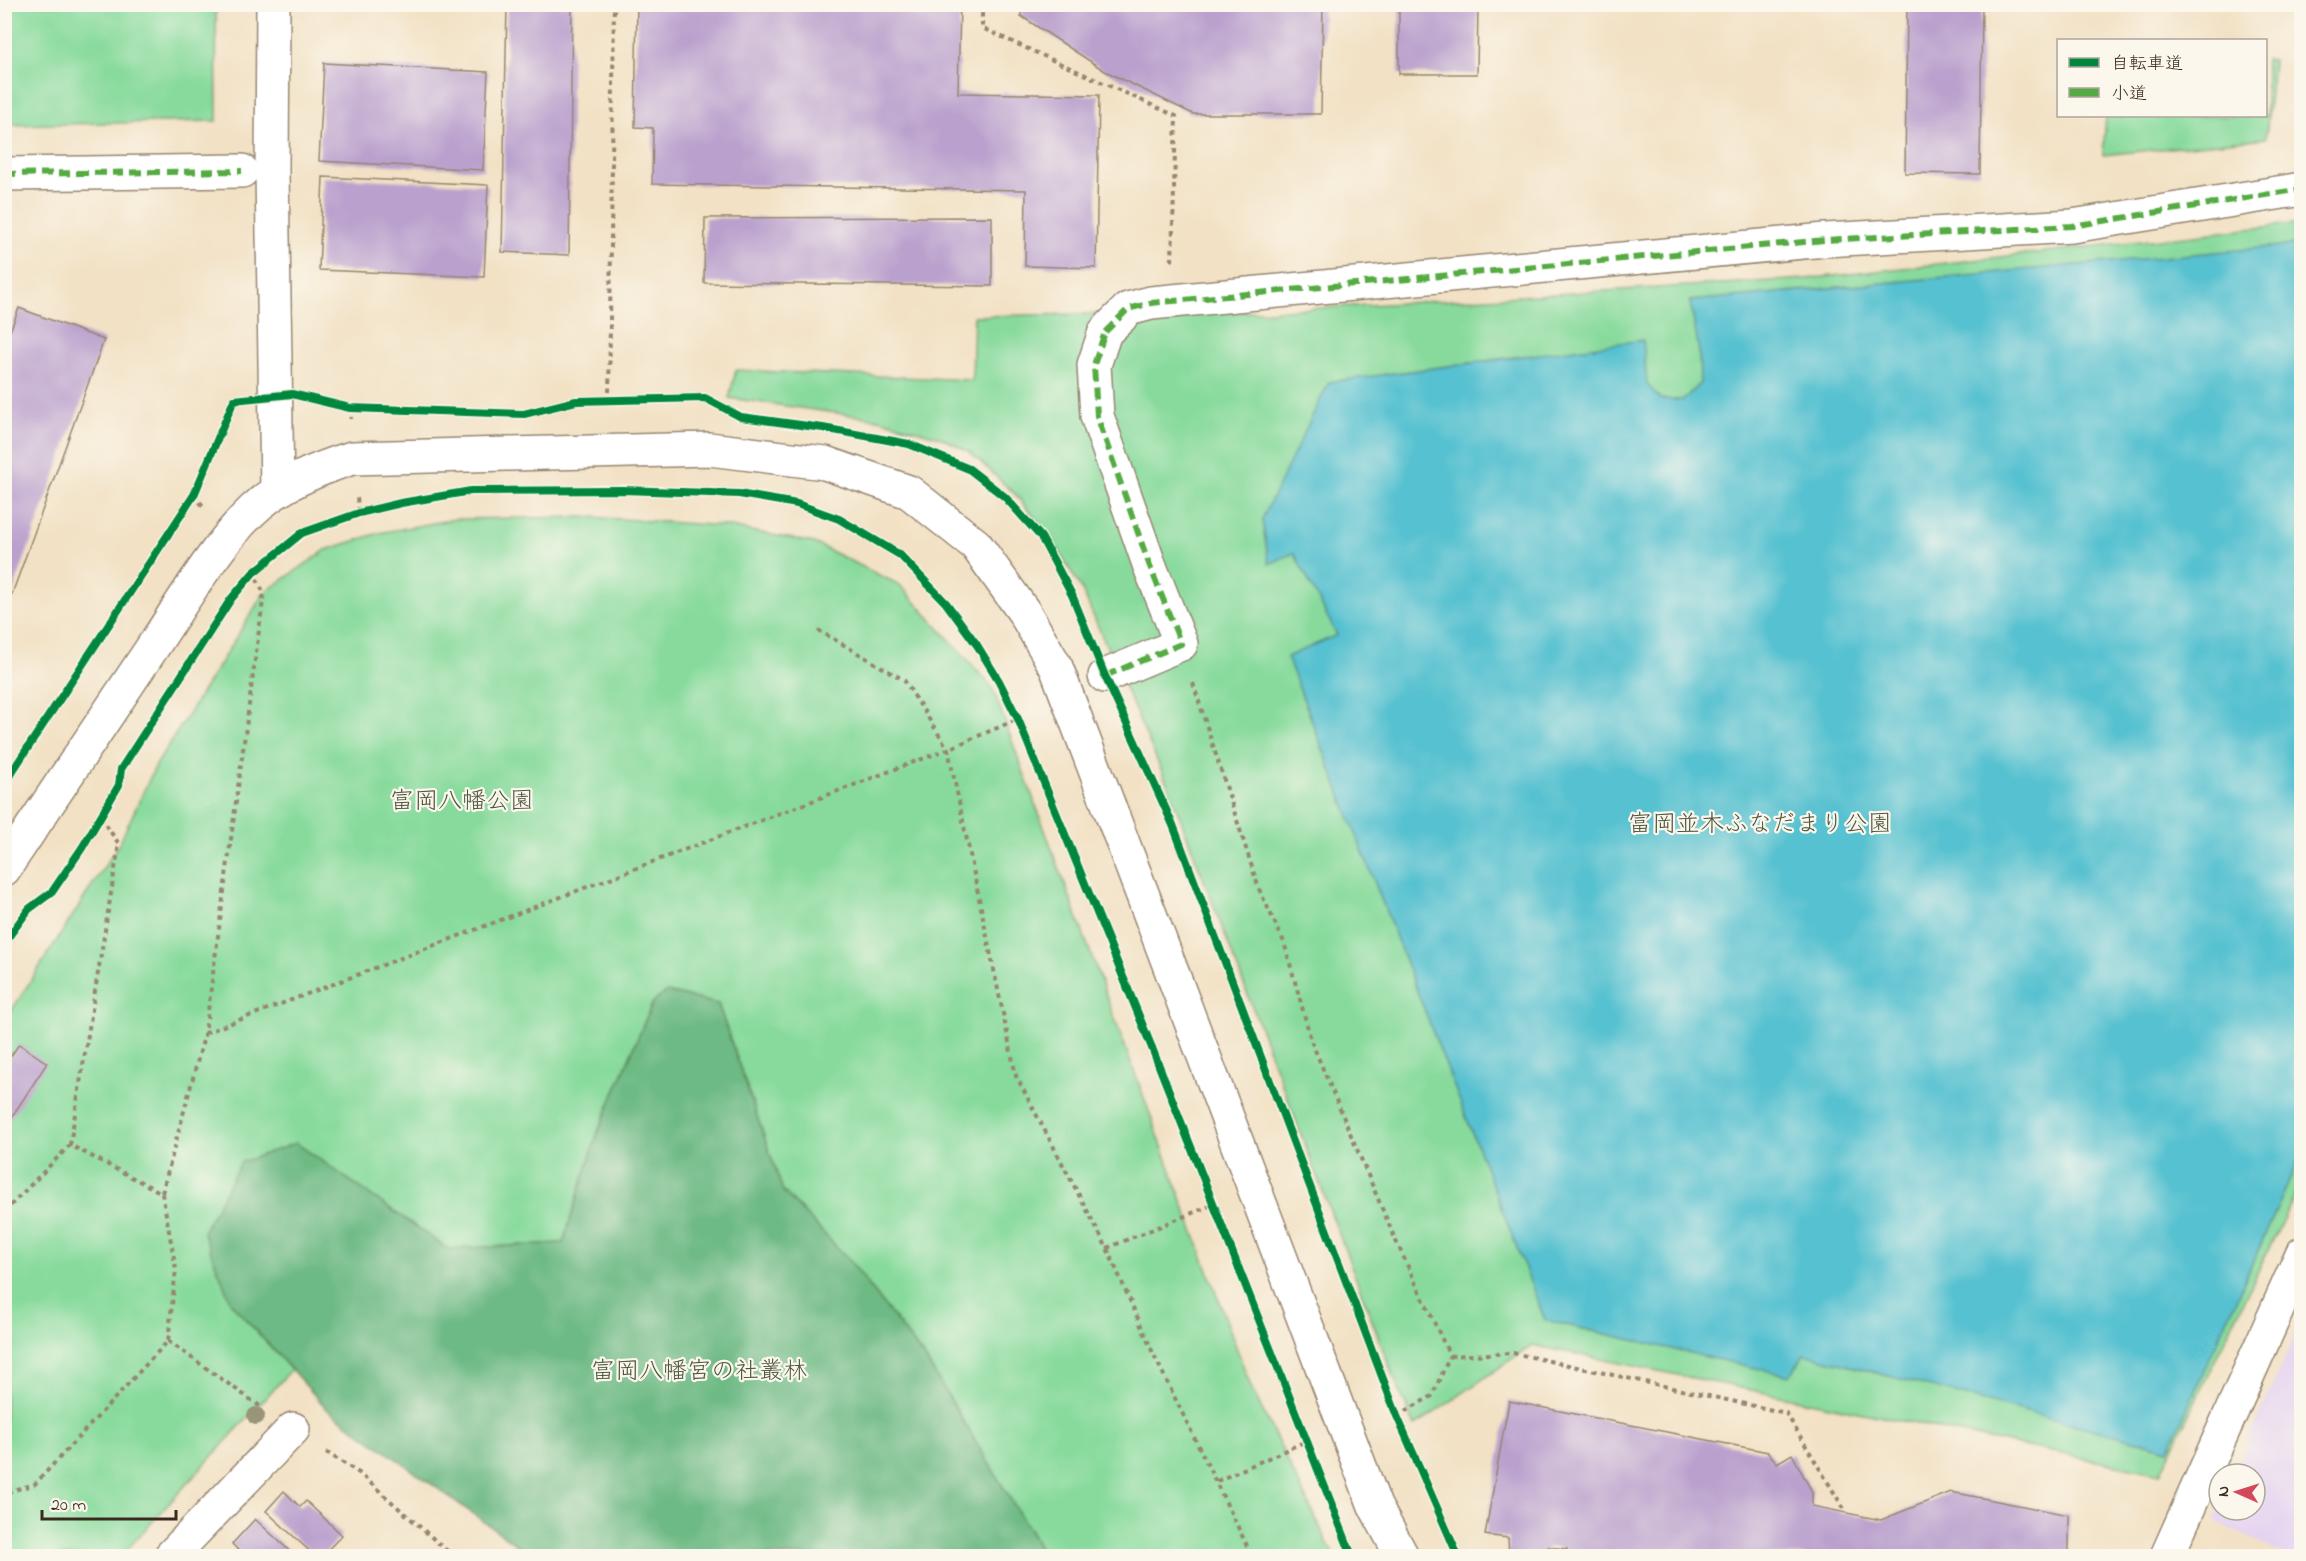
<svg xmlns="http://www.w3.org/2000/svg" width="2306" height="1561" font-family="'Indie Flower','Klee One',sans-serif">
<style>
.built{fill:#e4d3f1}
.green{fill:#87da9c;stroke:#61825d;stroke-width:1.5}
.forest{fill:#6dba84;stroke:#547251;stroke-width:1.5}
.water{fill:#56c1d0;stroke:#487677;stroke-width:1.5}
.building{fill:#baa0cd}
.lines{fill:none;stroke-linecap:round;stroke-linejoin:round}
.street-casing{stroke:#968671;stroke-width:36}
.secondary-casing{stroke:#968671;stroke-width:36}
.path{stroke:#968671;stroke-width:4;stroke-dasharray:4.5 4.5;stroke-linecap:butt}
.street{stroke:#fff;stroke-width:33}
.secondary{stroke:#fff;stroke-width:33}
.quiet{stroke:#55ab43;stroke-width:6;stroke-dasharray:12 6;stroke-linecap:butt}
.cycleway-casing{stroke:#fbf7ec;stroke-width:11}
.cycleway{stroke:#00873e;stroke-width:8}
.tree{fill:#98957a}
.labels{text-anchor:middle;stroke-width:4.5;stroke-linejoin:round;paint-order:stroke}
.park-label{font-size:24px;fill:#4e563e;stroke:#fbf7ec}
</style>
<rect width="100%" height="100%" fill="#fbf7ec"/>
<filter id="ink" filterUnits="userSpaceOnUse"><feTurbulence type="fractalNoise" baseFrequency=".0167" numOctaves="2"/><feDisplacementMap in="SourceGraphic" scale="12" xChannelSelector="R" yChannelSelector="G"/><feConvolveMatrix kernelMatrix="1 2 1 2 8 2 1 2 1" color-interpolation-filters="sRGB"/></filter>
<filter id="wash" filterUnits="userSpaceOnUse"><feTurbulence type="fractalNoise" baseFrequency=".008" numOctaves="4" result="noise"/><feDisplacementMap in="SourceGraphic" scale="24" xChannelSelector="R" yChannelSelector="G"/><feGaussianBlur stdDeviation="1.35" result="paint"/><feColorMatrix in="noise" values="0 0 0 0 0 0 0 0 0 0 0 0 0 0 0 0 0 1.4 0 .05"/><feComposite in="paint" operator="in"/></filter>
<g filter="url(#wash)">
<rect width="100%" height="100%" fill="#f2e1c4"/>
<path class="built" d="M2301 1320V1556H2287L2214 1521 2219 1509 2255 1510V1474H2234Z"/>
<path class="green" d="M4 5H216L217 121 5 125Z
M2266 59 2273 60 2266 138 2103 155 2106 116H2266Z
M2301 223V1182L2160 1474 1532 1345 1415 1426 1392 1373 1167 783 1081 588 1052 539 1016 495 970 452 940 437 879 419 729 398 736 370 972 380 974 316 1268 311 1806 279Z
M590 517 725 526 814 543 900 585 992 687 1251 1387 1334 1556H1042L1034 1538 927 1361 851 1262 783 1191 718 1004 653 1002 598 1132 563 1243 448 1249 296 1143 231 1303 291 1370 121 1556H5L4 1022 119 844 155 767 264 593 326 550 379 533 455 519Z"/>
<path class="forest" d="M667 992 718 1004 783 1191 851 1262 927 1361 1034 1538 1042 1556H532L328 1410 231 1303 203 1232 241 1162 296 1143 448 1249 563 1243 598 1132 653 1002Z"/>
<path class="water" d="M2301 244V1155L2169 1449 1804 1354 1790 1376 1545 1320 1287 657 1337 635 1294 553 1269 564 1262 519 1329 382 1643 340 1647 384 1660 399 1683 400 1700 383 1699 351 1690 301Z"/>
<g id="blocks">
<path class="building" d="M507 4H572L569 255 502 252Z
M637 4H960L958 93 1099 95 1096 268 1025 266 1026 190 652 184 653 128 635 127Z
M1021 4H1323L1321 114H1193L1105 71 1021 16Z
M1399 4H1478L1477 74H1399Z
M1907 4H1982L1980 174 1905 173Z
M324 63 488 72 483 170 319 161Z
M323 177 488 185 484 277 319 270Z
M992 217V286L704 283 705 218Z
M19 308 104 340 12 594 4 591V347Z
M19 1044 47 1063 4 1129V1066Z
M1509 1401 1768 1452 1777 1463 1792 1454 1812 1492V1506L1881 1520 1951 1492 2069 1515V1556H1566L1567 1549 1548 1547 1547 1556H1509L1508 1538 1485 1535Z
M284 1491 300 1507 306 1501 342 1535 322 1556H315L266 1511Z
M255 1519 295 1556H244L232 1544Z"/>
</g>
</g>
<g filter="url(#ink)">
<use href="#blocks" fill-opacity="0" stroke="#968671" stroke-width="1.5"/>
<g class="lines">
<g class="street-casing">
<path id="street" d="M273 4 272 171 277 491
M4 174 242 171
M1105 332 1128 309 1151 303 1825 240 2072 226 2302 189
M1105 676 1181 644 1149 564 1097 416 1094 365 1105 332 1121 317
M171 1556 293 1429
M2167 1556 2302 1254"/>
</g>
<g class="secondary-casing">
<path id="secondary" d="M4 869C55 794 105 718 156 642 183 601 217 544 253 510 280 484 317 469 352 458L709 449 825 463 909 492 976 545 1024 612 1056 667 1375 1506 1402 1556"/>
</g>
<path class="path" d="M982 4V28L1176 116 1172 262
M609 401 614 4
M350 408 351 419
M194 495 204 507
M357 498 359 513
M818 630 904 680 948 749 1016 1076 1107 1248 1153 1353 1252 1556
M1193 683 1259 889 1284 942 1312 1043 1395 1239 1450 1356 1432 1396 1397 1416
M205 1033 948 749 1018 719
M70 1145 119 844 101 818
M162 1193 205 1033 264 593 252 570
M4 1212 70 1145 162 1193 176 1269 168 1341 35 1484 4 1493
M1107 1248 1212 1205
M168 1341 261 1407
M1450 1356 1513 1353 1786 1413 1844 1509
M326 1452 359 1473 453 1556
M1217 1481 1306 1441"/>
<use href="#street" class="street"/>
<use href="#secondary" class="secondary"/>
<path class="quiet" d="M4 174 242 171
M1105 332 1128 309 1151 303 1825 240 2072 226 2302 189
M1105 676 1181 644 1149 564 1097 416 1094 365 1105 332 1109 328"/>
<g class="cycleway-casing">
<path id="cycleway" d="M4 784 194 495 234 400 292 394 350 408 524 414 576 401 705 398 741 417 823 428 909 444 969 469 1005 497 1041 537 1072 595 1105 676 1173 825 1397 1416 1458 1556
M4 943 29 909 52 892 82 848 119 785 121 769 231 599 253 573 302 533 359 513 401 503 471 491 622 490 739 494 797 504 839 519 900 555 946 603 977 645 999 681 1018 719 1152 1048 1352 1556"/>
</g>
<use href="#cycleway" class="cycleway"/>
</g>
<circle class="tree" cx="256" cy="1416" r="9"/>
</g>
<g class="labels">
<g class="park-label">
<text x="462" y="808">富岡八幡公園</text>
<text x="1760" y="831">富岡並木ふなだまり公園</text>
<text x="699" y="1378">富岡八幡宮の社叢林</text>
</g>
</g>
<rect width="2306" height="1561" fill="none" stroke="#fbf7ec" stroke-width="24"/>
<rect x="2057" y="39" width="210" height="78" fill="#fbf7ec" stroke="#aea59a" stroke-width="1.5"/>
<rect x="2069" y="58" width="30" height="9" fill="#00873e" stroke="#aea59a" stroke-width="1.5"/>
<text x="2111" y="69" font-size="18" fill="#3b2a1e">自転車道</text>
<rect x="2069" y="88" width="30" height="9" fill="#55ab43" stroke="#aea59a" stroke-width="1.5"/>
<text x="2111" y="99" font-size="18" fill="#3b2a1e">小道</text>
<g transform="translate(2237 1492) rotate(273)"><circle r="28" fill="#fbf7ec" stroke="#aea59a" stroke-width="1.5"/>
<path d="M0-4.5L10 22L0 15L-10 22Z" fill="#d1495b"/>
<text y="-9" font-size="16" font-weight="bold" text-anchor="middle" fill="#3b2a1e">N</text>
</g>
<path d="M42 1510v9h134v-9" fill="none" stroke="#3b2a1e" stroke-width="3"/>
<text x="51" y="1510" font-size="18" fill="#3b2a1e" stroke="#fbf7ec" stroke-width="4.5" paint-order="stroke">20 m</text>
</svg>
